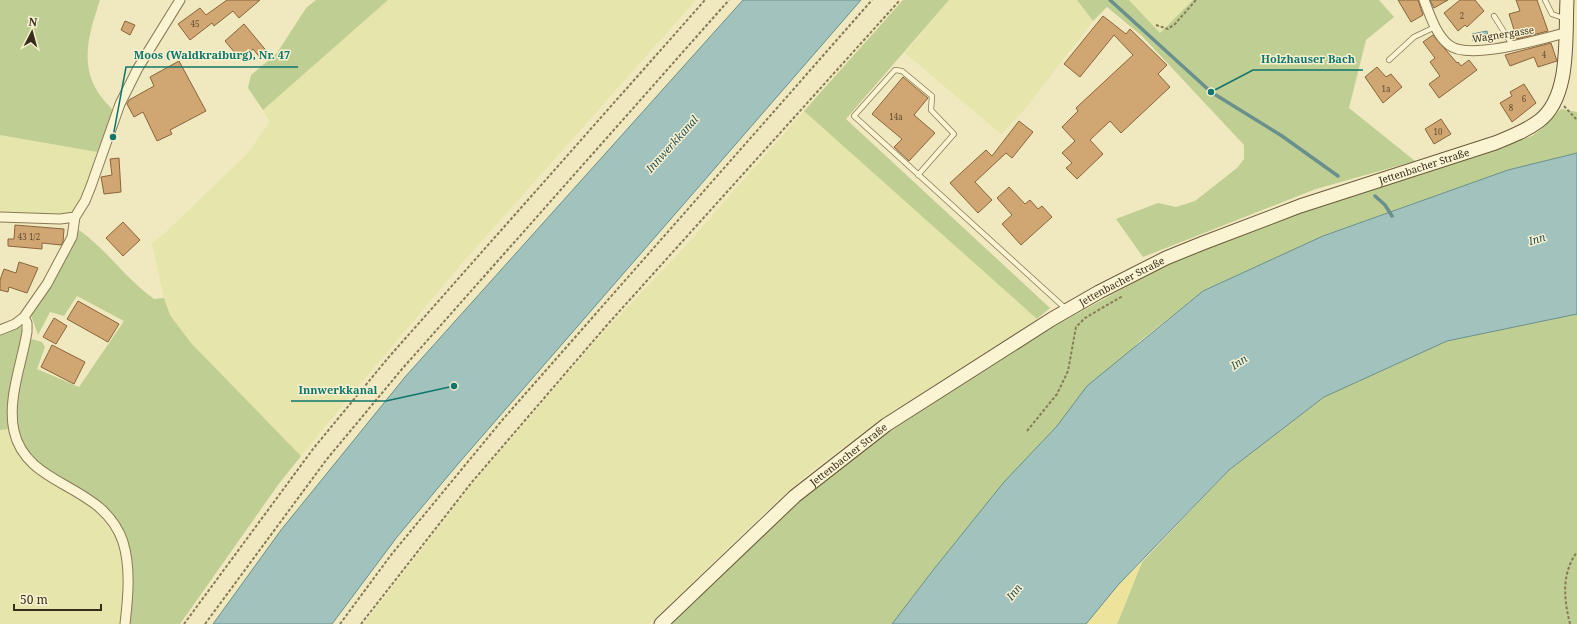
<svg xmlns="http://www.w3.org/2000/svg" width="1577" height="624" font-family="'Noto Serif',serif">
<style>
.farmland{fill:#e6e5ac}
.green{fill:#bfce93}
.sand{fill:#eee39a}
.water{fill:#a2c2bd;stroke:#69908c}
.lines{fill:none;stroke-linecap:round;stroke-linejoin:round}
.stream{stroke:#69908c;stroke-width:3.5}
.building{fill:#d0a773;stroke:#8a653b}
.lane-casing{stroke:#8a7956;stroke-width:6}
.street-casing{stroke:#8a7956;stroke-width:11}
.secondary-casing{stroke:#6b593a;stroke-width:15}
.path{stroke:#8a7956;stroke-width:2;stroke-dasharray:3 2;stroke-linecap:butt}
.lane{stroke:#faf4d3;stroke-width:4.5}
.street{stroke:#faf4d3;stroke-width:9}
.secondary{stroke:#faf4d3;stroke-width:13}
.labels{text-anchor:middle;stroke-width:3;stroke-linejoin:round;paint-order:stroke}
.number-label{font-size:8px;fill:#5e4c32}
.street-label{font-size:10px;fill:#382d1c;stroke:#f7f1cf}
.water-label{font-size:11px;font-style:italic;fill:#2a5559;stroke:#f7f1cf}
.leader{fill:none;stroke:#0f766e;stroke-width:1.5}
.callout-dot{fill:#0f766e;stroke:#f7f1cf;stroke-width:1.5}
.callout-label{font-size:11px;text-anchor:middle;font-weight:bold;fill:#0f766e;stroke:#f7f1cf;stroke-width:3;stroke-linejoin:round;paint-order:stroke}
</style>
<rect width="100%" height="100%" fill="#f0e8bf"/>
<path class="farmland" d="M388 0H696L464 261 361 383 301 456 191 343 170 315 164 298 152 243 165 233 247 154 270 122 263 110Z
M949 0H1077L1093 21 1024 110 1001 134 905 53Z
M1129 0H1193L1160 33Z
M804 111 1037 319 887 415 814 469 778 500 649 624H364L474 482 602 334 682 250Z
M0 135 97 152 83 196 72 212 63 214 0 212Z
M10 429 19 454 29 467 94 508 107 521 115 534 121 548 124 567 121 624H0V430Z"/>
<path class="green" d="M0 0H100C91 28 80 58 95 87 99 96 108 104 114 112L97 152 0 135Z
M316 0H388L263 110 248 88 251 75 277 53 306 8Z
M903 0H949L846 119 1050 308 1037 319 804 111Z
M1077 0H1129L1160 33 1193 0H1379L1394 17 1366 40 1349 108 1415 161 1316 189 1143 257 1116 219 1158 203 1176 207 1195 201 1237 168 1244 159V145L1142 36 1107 7 1093 21Z
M1561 109 1577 112V153L1508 170 1323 236 1203 291 1140 341 1065 417 1004 483 934 569 892 624H669L802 499 874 442 1044 332 1166 265 1239 235 1425 169 1532 136 1544 127Z
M79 230C107 250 125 278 154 299L164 298 170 315 191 343 301 456 278 485 180 624H129L131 595 117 522C89 502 22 464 16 429 12 399 24 367 31 339L42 342 45 347 37 369 79 387 124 321 77 296 64 316 50 312 38 335 31 315 69 251Z
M1577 314V624H1117L1142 562 1229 470 1324 397 1447 341Z
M19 326 21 327 23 333 10 429 0 430V334Z"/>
<path class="sand" d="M1142 562 1117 624H1086L1119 584Z"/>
<path class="water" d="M743 0H861L458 464 397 537 332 624H213L281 530 405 377Z
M1487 31 1488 38 1473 41 1472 34Z
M1577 153V314L1447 341 1324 397 1229 470 1119 584 1086 624H892L934 569 1004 482 1057 426 1087 386 1203 291 1323 236 1508 170Z"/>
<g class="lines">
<path class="stream" d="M1110 0 1211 92 1282 136 1338 176
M1375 196 1385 205 1392 216"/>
</g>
<path class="building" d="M227 0H260L239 18 233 11 214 26 212 23 190 40 178 24 200 8 206 15Z
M1398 0H1418L1423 15 1411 22Z
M1430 0H1448L1434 8Z
M1460 0H1475L1484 11 1467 27 1465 25 1458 31 1444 13Z
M1516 0H1537L1548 31 1517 39 1509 14 1520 11Z
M1103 16 1126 34 1130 29 1167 65 1158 74 1170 87 1121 133 1110 121 1090 140 1103 154 1077 179 1066 168 1072 163 1062 153 1075 141 1062 127 1078 111 1076 108 1133 55 1114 35 1080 77 1064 64Z
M125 21 135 25 130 35 121 30Z
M244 24 269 54 262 60 253 49 241 60 225 41Z
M1433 35 1457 63 1458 62 1461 66 1469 60 1477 70 1439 98 1429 84 1440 76 1430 62 1435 58 1423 42Z
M1551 43 1557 61 1538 67 1534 57 1510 66 1505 55Z
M179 61 206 111 170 130 172 134 157 141 143 112 134 117 127 104 129 100 154 86 150 77Z
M1377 67 1386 77 1391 74 1402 87 1383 103 1365 77Z
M903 77 928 98 914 115 935 133 909 161 894 147 902 139 872 114Z
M1524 84 1536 103 1512 122 1500 103 1512 96 1510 92Z
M1441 119 1451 134 1434 144 1425 129Z
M1019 121 1033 132 1012 158 1006 153 975 182 992 200 978 213 950 183 986 150 992 156Z
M119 158 121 192 104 194 101 177 112 175 110 159Z
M1009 187 1025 204 1030 200 1038 209 1042 206 1052 217 1021 245 1002 224 1012 215 997 198Z
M123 222 140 240 123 256 106 238Z
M15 225 64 229 63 242 61 245 42 243V249L8 246V239H14Z
M19 262 38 268 27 293 9 287 8 292 0 290V280L4 269 16 273Z
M78 301 119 324 108 342 67 319Z
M54 318 67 326 56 344 43 337Z
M52 345 85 362 74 384 41 367Z"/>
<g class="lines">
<g class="lane-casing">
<path id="lane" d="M1545 0 1552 14 1566 19
M1494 16 1513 46
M1389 60 1414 37 1435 27
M918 175 954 134 931 110 932 96 902 71 895 70 854 116 1066 309"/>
</g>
<g class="street-casing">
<path id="street" d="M1424 0C1430 15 1436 35 1449 45 1468 61 1542 39 1565 33
M0 217 60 219 75 217
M24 317 27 323V332C22 363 7 399 14 431 27 489 103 482 123 542 131 568 128 598 125 624
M0 330 15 324 24 317 47 284 72 237 75 217 85 201 91 186 120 104 138 68 180 0"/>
</g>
<g class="secondary-casing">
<g id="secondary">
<path id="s1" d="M661 624 795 496 886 425 1052 319 1099 292 1166 258 1203 243 1300 206 1495 143C1510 137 1526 131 1539 121 1571 97 1565 37 1567 0"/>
</g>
</g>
<path class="path" d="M1156 25 1168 29 1175 24 1196 0
M1564 106 1577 120
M1027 431 1057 394 1068 371 1076 327 1085 318 1121 297 1120 295
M184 624 313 449 388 358 705 0
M205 624 327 459 402 369 729 0
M340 624 391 555 504 418 872 0
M361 624 472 482 607 325 900 0
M1570 624C1564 599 1561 574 1577 552"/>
<use href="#lane" class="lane"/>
<use href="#street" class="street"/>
<use href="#secondary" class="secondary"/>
</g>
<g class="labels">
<g class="number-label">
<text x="1462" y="19">2</text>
<text x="195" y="27">45</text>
<text x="1544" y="58">4</text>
<text x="1386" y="92">1a</text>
<text x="1524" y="102">6</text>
<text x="1511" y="111">8</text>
<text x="896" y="120">14a</text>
<text x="1438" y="135">10</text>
<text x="29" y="240">43 1/2</text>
</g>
<g class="street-label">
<text transform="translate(1503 34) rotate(-9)" y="4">Wagnergasse</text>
<text dy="4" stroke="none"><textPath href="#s1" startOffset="901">Jettenbacher Straße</textPath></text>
<text dy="4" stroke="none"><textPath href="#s1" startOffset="577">Jettenbacher Straße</textPath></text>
<text dy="4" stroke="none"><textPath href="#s1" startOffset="253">Jettenbacher Straße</textPath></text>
</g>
<g class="water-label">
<text transform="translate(672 144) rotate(-48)" y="4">Innwerkkanal</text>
<text transform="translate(1537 239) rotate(-17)" y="4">Inn</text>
<text transform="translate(1239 362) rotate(-33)" y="4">Inn</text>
<text transform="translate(1014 592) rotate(-51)" y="4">Inn</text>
</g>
</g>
<path class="leader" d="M113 137L126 67H298M1211 92L1253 70H1363M454 386L386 401H291"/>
<g class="callout-dot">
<circle cx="113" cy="137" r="4"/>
<circle cx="1211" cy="92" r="4"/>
<circle cx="454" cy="386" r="4"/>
</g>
<g class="callout-label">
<text x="212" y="59">Moos (Waldkraiburg), Nr. 47</text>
<text x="1308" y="63">Holzhauser Bach</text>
<text x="338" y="394">Innwerkkanal</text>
</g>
<g transform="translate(32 32) rotate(6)" stroke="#f7f1cf" stroke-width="3" paint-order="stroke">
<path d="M0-3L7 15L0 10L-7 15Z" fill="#382d1c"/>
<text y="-6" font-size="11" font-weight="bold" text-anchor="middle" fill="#382d1c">N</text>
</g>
<path d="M14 604v6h87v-6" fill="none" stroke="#382d1c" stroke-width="2"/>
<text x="20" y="604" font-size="12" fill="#382d1c" stroke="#f7f1cf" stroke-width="3" paint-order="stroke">50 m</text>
</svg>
